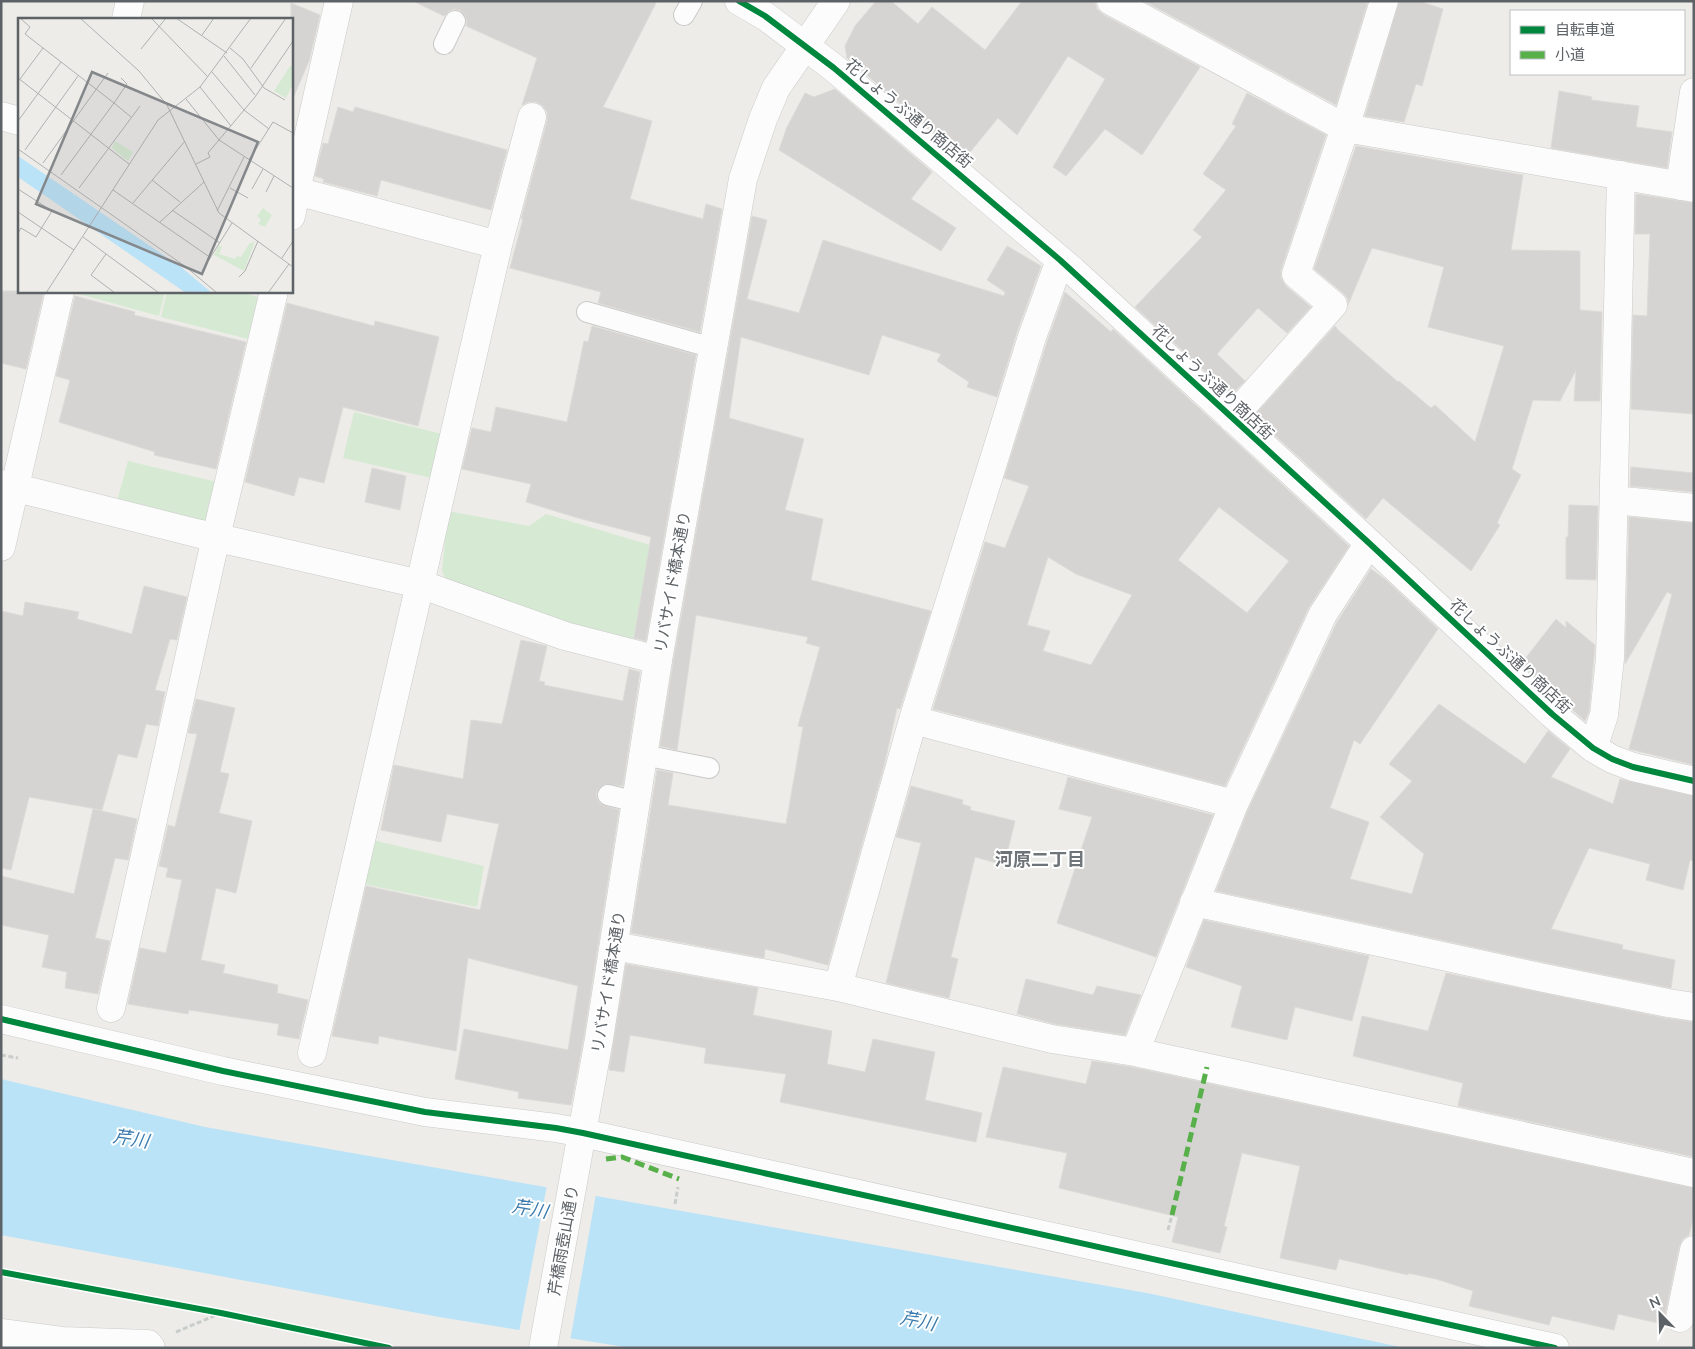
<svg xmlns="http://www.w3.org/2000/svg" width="1695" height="1349" font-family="'Nunito Sans','Noto Sans JP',sans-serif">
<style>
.green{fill:#d6ead3}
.water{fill:#bbe3f8}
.pier{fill:#edece8}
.building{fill:#d5d4d2;stroke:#dcdbd7;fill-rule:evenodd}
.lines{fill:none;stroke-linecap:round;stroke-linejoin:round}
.service-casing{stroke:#cacaca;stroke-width:22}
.minor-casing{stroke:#cacaca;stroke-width:29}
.tertiary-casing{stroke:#cacaca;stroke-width:29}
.secondary-casing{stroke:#c9c9c8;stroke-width:29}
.path{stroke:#c9cecb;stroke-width:3;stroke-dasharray:5 2.5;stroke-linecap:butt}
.service{stroke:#fcfcfc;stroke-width:20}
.minor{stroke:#fcfcfc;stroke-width:28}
.tertiary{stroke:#fcfcfc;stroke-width:28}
.secondary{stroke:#fcfcfc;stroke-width:28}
.quiet{stroke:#58b04a;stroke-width:5;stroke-dasharray:10 5;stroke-linecap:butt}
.cycleway-casing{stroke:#fff;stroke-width:9}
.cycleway{stroke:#00873e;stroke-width:6}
.labels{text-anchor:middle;stroke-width:4;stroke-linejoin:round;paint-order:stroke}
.street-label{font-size:16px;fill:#5d6266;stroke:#fff}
.neighbourhood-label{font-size:18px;font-weight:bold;fill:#6e7478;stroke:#fff}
.water-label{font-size:18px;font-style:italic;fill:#3c7bad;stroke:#fff}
.inset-road{fill:none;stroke:#afb1b0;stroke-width:1}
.view{fill:#85888b;fill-opacity:0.15;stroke:#85888b;stroke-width:2.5}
.inset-edge{fill:none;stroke:#5d6266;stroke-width:2.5}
</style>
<rect width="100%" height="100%" fill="#edece8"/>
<path class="green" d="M68 291H165L159 316Z
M167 291H236L265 299 256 341 161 317Z
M354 412 446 435 436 479 343 458Z
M128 461 221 483 212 524 116 505Z
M448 511 529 526 546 514 650 545 633 642 568 628 447 582 442 571Z
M368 839 484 866 477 907 358 883Z"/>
<path class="water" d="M1 1079 205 1127 1147 1293 1405 1348H631L439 1317 1 1235Z"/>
<path class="pier" d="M547 1185 596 1194 570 1341 519 1332Z"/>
<path class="building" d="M413 1H657L603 107 652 121 630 199 703 219 706 204 722 209 700 332 598 303 601 292 510 268 523 219H521L547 121V112L543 106 536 102H528L522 105 537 58 466 26 467 21 465 15 460 10 454 9 449 11 444 16Z
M876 1H891L918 24 932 7 985 50 1022 1H1095L1097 9 1104 15 1200 67 1142 155 1105 129 1066 176 1053 167 1105 79 1068 56 1017 135 998 118 966 157 953 147 952 148 847 58 845 46 855 26Z
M1144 1H1368L1336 105Z
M1399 1H1419L1443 9 1422 86 1416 84 1404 122 1365 116Z
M291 3 320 15 309 61 291 103Z
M835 89 932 172 911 199 956 228 941 251 779 150 787 127 805 93 814 97Z
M1559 91 1592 97 1591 100 1639 106 1636 127 1672 132 1667 168 1551 148Z
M1247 93 1326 135 1281 270V278L1286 286 1311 307 1287 333 1258 308 1217 354 1245 381 1231 395 1135 307 1202 237 1193 230 1226 190 1203 174 1236 126 1232 124Z
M338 107 353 112 355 107 507 150 491 210 381 180 377 196 323 182 324 179 315 176 323 143 328 144Z
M1356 146 1523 175 1511 250 1580 251V310L1602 312 1600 401H1574L1576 370 1560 401 1533 400 1512 469 1521 475 1497 523 1500 525 1471 571 1383 498 1366 519 1254 416 1335 326 1338 330 1398 382 1399 381 1431 408 1435 405 1475 442 1504 346 1428 327 1444 267 1372 248 1348 305V299L1343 293 1314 269Z
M1636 194 1694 203V414L1631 409 1633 315 1647 316 1650 234H1635Z
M752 216 767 220 747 299 799 313 823 240 1004 296 1005 292 987 280 1007 246 1041 266 1017 332 997 397 967 387 969 382 937 361 941 354 882 335 869 375 741 337 729 418 804 439 785 510 823 519 811 580 931 611 900 709 897 708 884 766 828 965 765 949 764 958 631 933 657 770 673 773 668 805 786 824 803 727 798 726 820 647 806 643 808 637 696 615 677 750 660 746 673 663Z
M1 291H44L26 369 1 363Z
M1065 292 1111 332 1113 329 1349 546 1309 607 1225 786 933 709 985 542 1005 548 1029 486 1004 478 1047 342ZM1219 507 1289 561 1247 613 1178 560ZM1048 557 1076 574 1132 595 1091 665 1043 651 1050 631 1027 625Z
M75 296 135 312 134 315 246 342 216 469 154 455 155 452 59 422 70 380 56 376Z
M287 303 374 326 375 321 439 337 418 426 343 407 324 483 299 477 294 496 245 482Z
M592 326 696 355 646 641 634 638 651 537 578 518 526 502 531 484 462 469 472 428 491 432 496 407 567 422 584 341 588 342Z
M1631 467 1694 473V492L1630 486Z
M372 468 406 476 400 510 365 502Z
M1569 505 1598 506 1596 580 1566 579V537H1568Z
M1629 517 1694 523V765L1629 749 1672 594 1667 592 1625 664Z
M1371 569 1386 580 1438 629 1360 744 1354 740 1330 808 1369 822 1350 879 1412 894 1424 854 1380 817 1412 781 1389 764 1439 704 1525 764 1548 731 1570 749 1551 777 1613 804 1620 779 1694 796V861L1690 860 1683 890 1646 880 1650 864 1589 848 1551 929 1623 945 1622 949 1675 960 1671 988 1547 963 1216 891 1248 810 1337 622Z
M144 586 187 597 177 640 170 639 155 690 165 692 158 726 146 724 137 758 118 754 102 810 29 797 11 870 1 868V611L23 616 25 602 79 612 77 619 132 634Z
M1556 619 1566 628V621L1595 645 1589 712 1585 721 1521 664Z
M521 640 547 646 539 681 545 682 544 685 623 701 629 669 640 672 623 786 605 784 600 787 596 793 597 799 600 804 619 810 584 1036 571 1105 518 1098 519 1092 455 1079 464 1029 568 1050 578 986 468 958 456 1051 379 1036 378 1044 332 1036 366 886 480 910 499 824 447 814 441 842 381 830 394 765 463 779 471 720 502 724Z
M196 699 235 708 220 772 229 774 219 813 252 821 236 893 216 888 201 960 225 965 223 973 278 985 277 993 308 1000 299 1039 277 1035 279 1024 189 1010 188 1014 128 1004 140 948 166 953 182 880 166 877 168 868 159 866 168 825 175 827 197 734 188 733Z
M1068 777 1213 815 1156 957 1057 923 1092 817 1059 809Z
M911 786 963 800 962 804 971 807 970 810 1015 821 1004 865 975 857 951 957 958 959 949 998 886 983 921 843 896 837Z
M93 809 137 819 128 860 115 858 95 938 110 941 98 994 65 988 67 972 42 967 49 935 1 925V876L74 894Z
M1204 920 1369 956 1352 1021 1295 1007 1287 1040 1231 1027 1242 986 1186 967Z
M626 964 758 988 753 1015 832 1031 827 1064 865 1072 873 1039 935 1052 925 1100 982 1113 976 1142 780 1102 786 1074 704 1063 706 1048 630 1035 624 1072 609 1070Z
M1446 973 1665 1018 1694 1022V1157L1458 1106 1463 1083 1353 1056 1362 1016 1428 1031Z
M1026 979 1093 995 1097 986 1141 995 1125 1035 1055 1024 1017 1014Z
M1092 1061 1132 1067 1694 1188V1215L1689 1235 1683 1239 1679 1247 1665 1315 1667 1325 1618 1314 1614 1330 1552 1316 1549 1325 1469 1306 1473 1291 1436 1279 1408 1273V1275L1339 1259 1336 1270 1280 1258 1300 1166 1242 1153 1224 1226 1227 1227 1220 1253 1172 1242 1178 1217 1059 1188 1067 1153 986 1137 1003 1067 1086 1084Z"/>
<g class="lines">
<g class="service-casing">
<path id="service" d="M684 15 692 1
M444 44 455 21
M587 312 713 348
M643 755 709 768
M608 795 637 802"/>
</g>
<g class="minor-casing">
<path id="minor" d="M339 1 296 191 498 245
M1111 1 1345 128 1694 188
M126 19 130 1
M805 46 834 68 1073 271 1369 543 1552 714 1593 748 1612 759 1633 767 1694 781
M1 116 19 121
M1680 186 1694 92
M291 190 296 191 291 216
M1232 418 1333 305 1296 274 1345 128 1384 1
M1 484 196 533 420 584 565 636 658 660
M1614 500 1694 508
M1 547 60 291
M913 720 1234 804
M1593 748 1604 715 1610 658 1621 175
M1194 902 1544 978 1668 1003 1694 1007
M614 946 838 987 1052 1039 1135 1052 1694 1173
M838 987 913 720 1032 337 1060 260
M111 1008 216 537 274 291
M1 1019 223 1071 425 1112 556 1128 583 1133 1555 1348
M1135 1052 1234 804 1323 614 1369 543
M312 1053 498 245 532 117
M1680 1318 1694 1250
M1 1333 62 1341 148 1344 151 1348"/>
</g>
<g class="tertiary-casing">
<path id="tertiary" d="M739 1 765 16 805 46"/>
</g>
<g class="secondary-casing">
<path id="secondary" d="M543 1348 599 1039 658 660 743 179 763 119 776 88 836 1"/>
</g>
<path class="path" d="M1 1055 18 1058
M675 1204 678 1187
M1168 1230 1172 1215
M176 1332 221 1313"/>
<use href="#service" class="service"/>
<use href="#minor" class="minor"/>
<use href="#tertiary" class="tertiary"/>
<use href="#secondary" class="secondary"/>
<path class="quiet" d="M606 1159 622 1157 679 1179
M1172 1215 1207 1067"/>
<g class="cycleway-casing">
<path id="cycleway" d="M739 1 765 16 834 68 1060 260 1369 543 1552 714 1593 748 1612 759 1633 767 1694 781
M1 1019 223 1071 425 1112 556 1128 583 1133 1555 1348
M1 1272 221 1313 389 1348"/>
</g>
<use href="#cycleway" class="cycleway"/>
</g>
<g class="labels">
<g class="street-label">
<text transform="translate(909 113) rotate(40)" y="6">花しょうぶ通り商店街</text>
<text transform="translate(1213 382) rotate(43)" y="6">花しょうぶ通り商店街</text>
<text transform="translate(672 582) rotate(-80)" y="6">リバサイド橋本通り</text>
<text transform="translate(1511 656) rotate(43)" y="6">花しょうぶ通り商店街</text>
<text transform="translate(608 982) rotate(-81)" y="6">リバサイド橋本通り</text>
<text transform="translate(563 1240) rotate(-80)" y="6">芹橋雨壺山通り</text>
</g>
<g class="neighbourhood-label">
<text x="1040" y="866">河原二丁目</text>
</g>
<g class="water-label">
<text transform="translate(131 1139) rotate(9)" y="6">芹川</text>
<text transform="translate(530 1209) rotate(10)" y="6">芹川</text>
<text transform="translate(918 1321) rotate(12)" y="6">芹川</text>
</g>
</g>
<g transform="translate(18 18)">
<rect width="275" height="275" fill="#edece8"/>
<path d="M272 48H275V66L268 80 256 73ZM97 123 115 134 110 143 94 130ZM245 190 254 197 247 209 240 206 243 202 239 198ZM237 223 226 253 196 237 201 227 204 229 201 236 217 241 219 238 223 239 231 226Z" fill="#d6ead3"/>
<path d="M0 138 163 249 194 275H168L0 159Z" fill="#bbe3f8"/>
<path class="inset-road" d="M2 0 12 9 7 16 96 85 43 157M62 0 121 53 149 87 201 195 275 249M158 0 209 35M134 1 190 59M184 17 196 0M212 30 225 41 246 70 267 82M123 31 148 0M206 38 237 77M233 50 268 0M194 54 226 92 251 111M0 60 111 146M103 60 109 66 96 85 113 99M2 61 25 30M182 69 213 108M168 81 201 122 275 170M0 103 43 44M0 131 168 249 199 275M7 132 60 58M231 142 255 104 275 115M25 145 90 55M178 146 192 139 190 135 237 79 275 23M134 162 162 184M61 170 122 88M212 170 230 180M0 171 34 193 18 219 3 210 0 215M234 171 245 151M95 172 193 240M248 174 256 158M115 185 167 123M154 192 202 225M199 193 226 139M0 194 56 232M142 204 186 164M65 219 141 275M88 236 73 257 97 275M264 240 275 223M184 253 214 205M221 259 227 253 240 223M28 275 140 102 182 69 233 0M250 275 271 246"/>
<path class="view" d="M74 54 240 124 184 256 18 186Z"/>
<rect width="275" height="275" class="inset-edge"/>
</g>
<rect width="1695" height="1349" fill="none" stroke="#5d6266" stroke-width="5"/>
<rect x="1510" y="10" width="175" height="65" fill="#ffffff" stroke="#bec0c2"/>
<rect x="1520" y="26" width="25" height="8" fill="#00873e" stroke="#bec0c2"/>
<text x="1555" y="35" font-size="15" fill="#5d6266">自転車道</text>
<rect x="1520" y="51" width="25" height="8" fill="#58b04a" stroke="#bec0c2"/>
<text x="1555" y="60" font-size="15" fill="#5d6266">小道</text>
<g transform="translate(1660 1314) rotate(337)" stroke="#ffffff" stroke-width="4" paint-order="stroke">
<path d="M0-4L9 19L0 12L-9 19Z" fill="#5d6266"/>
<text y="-8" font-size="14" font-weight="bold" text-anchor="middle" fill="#5d6266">N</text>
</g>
</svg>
